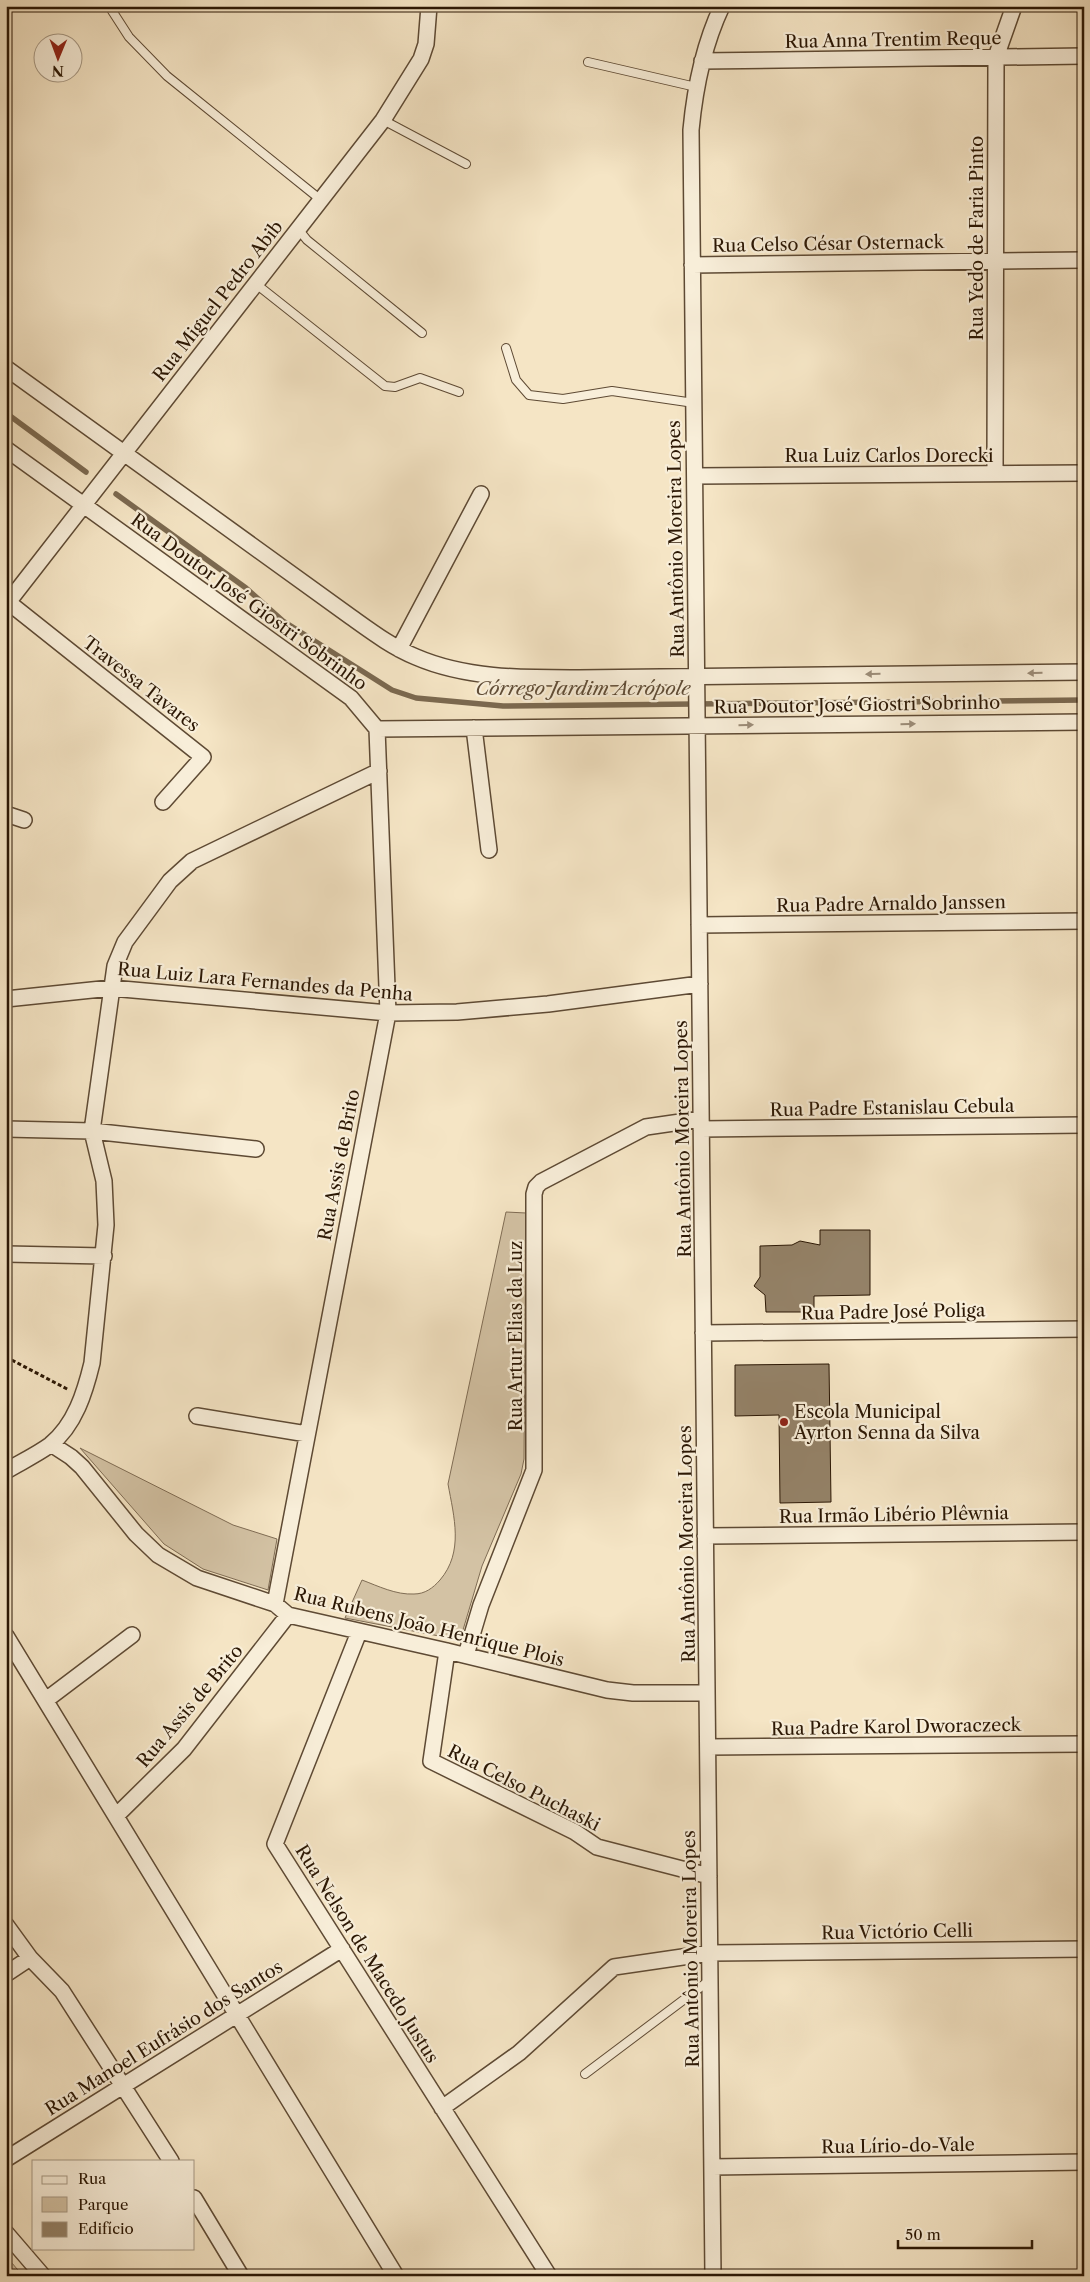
<svg xmlns="http://www.w3.org/2000/svg" width="1090" height="2282" font-family="'Libre Caslon Text',serif">
<style>
.green{fill:#d3c2a4;stroke:#7f6c54}
.lines{fill:none;stroke-linecap:round;stroke-linejoin:round}
.stream{stroke:#7b6950;stroke-width:5.5}
.building{fill:#948268;stroke:#2b1704}
.lane-casing{stroke:#5e4a34;stroke-width:10}
.street-casing{stroke:#5e4a34;stroke-width:18}
.path{stroke:#2b1704;stroke-width:3;stroke-dasharray:4 2.5;stroke-linecap:butt}
.lane{stroke:#f8eed9;stroke-width:8}
.street{stroke:#f8eed9;stroke-width:15}
.oneway{fill:#9c8d79}
.poi-dot{fill:#8f2418;stroke:#f8eed9;stroke-width:2}
.labels{text-anchor:middle;stroke-width:4.5;stroke-linejoin:round;paint-order:stroke}
.street-label{font-size:18px;fill:#2b1704;stroke:#f8eed9}
.poi-label{font-size:18px;fill:#2b1704;stroke:#f8eed9;text-anchor:start}
.water-label{font-size:19px;font-style:italic;fill:#604d37;stroke:#f8eed9}
</style>
<rect width="100%" height="100%" fill="#f5e5c5"/>
<filter id="stains"><feTurbulence type="fractalNoise" baseFrequency=".004" numOctaves="4"/><feColorMatrix values="0 0 0 0 .2 0 0 0 0 .09 0 0 0 0 .02 0 0 0 .5 -.17"/></filter>
<radialGradient id="worn" r=".72"><stop offset=".6" stop-color="#630" stop-opacity="0"/><stop offset="1" stop-color="#630" stop-opacity=".3"/></radialGradient>
<path class="green" d="M506 1212 526 1213 524 1459 521 1474 482 1566 460 1640 345 1618 362 1580C378 1586 396 1595 414 1594 425 1594 433 1588 440 1580 464 1552 454 1517 448 1484Z
M80 1448 233 1525 277 1539 268 1590 203 1569 164 1544Z
M6 2256 23 2276H6Z"/>
<g class="lines">
<path class="stream" d="M6 413 86 472
M116 494 246 588 283 621 392 690 416 698 503 706 1084 700"/>
</g>
<path class="building" d="M820 1230H870V1295L814 1296V1312H766L765 1295 754 1286 760 1277V1246L792 1245 800 1241 820 1245Z
M829 1364 831 1502 780 1503 779 1415 735 1416V1365Z"/>
<g class="lines">
<g class="lane-casing">
<path id="lane" d="M109 6 129 37 167 76 321 200
M588 62 696 87
M383 120 466 164
M298 229 307 240 422 333
M256 284 385 386 395 387 420 378 459 392
M506 348 516 380 529 395 563 399 612 391 694 403
M585 2074 710 1980"/>
</g>
<g class="street-casing">
<path id="street" d="M702 61 1084 56
M692 265 1084 260
M6 368 351 617C372 632 392 647 416 657 467 679 525 678 579 678L1084 672
M6 449 351 698 377 729 1084 722
M995 473 996 57 1014 6
M695 476 1084 473
M8 602 203 757 163 802
M6 605 383 120 421 59 426 44 429 6
M399 649 481 494
M474 728 489 850
M6 814 24 820
M699 925 1084 921
M6 999 111 988 388 1013 457 1012 548 1004 700 984
M6 1129 92 1131 256 1149
M701 1129 1084 1125
M6 1254 104 1256
M703 1333 1084 1329
M197 1416 307 1434
M51 1444 71 1457 82 1467 136 1534 158 1555 197 1578 275 1604 288 1615 447 1651 607 1690 633 1693H707
M6 1471C21 1462 36 1455 50 1445 75 1425 85 1392 92 1363L106 1225 104 1181 92 1131 115 966 125 942 170 881 192 861 379 771
M705 1536 1084 1532
M275 1604 388 1013 377 729
M359 1632 275 1844 549 2276
M6 1636 396 2276
M447 1651 431 1761 575 1832 597 1847 709 1876
M466 1655 481 1605 534 1470V1194L536 1187 541 1182 646 1127 701 1119
M46 1700 132 1635
M708 1747 1084 1744
M116 1816 184 1749 288 1615
M6 1925 30 1958 62 1991 171 2161
M6 1974 30 1958
M442 2108 519 2053 614 1967 710 1953 1084 1949
M6 2159 342 1949
M712 2167 1084 2162
M194 2198 241 2276
M6 2233 43 2276
M713 2276 691 130C695 87 703 46 722 6"/>
</g>
<path class="path" d="M6 1357 69 1390"/>
<use href="#lane" class="lane"/>
<use href="#street" class="street"/>
</g>
<defs><path id="oneway-solid" d="M-6-.8H1V-3.2L6.5 0L1 3.2V.8H-6Z" transform="scale(1.25)"/></defs>
<g class="oneway">
<use href="#oneway-solid" transform="translate(1035 673) rotate(179)"/>
<use href="#oneway-solid" transform="translate(873 674) rotate(179)"/>
<use href="#oneway-solid" transform="translate(908 724) rotate(-1)"/>
<use href="#oneway-solid" transform="translate(746 725) rotate(-1)"/>
</g>
<circle class="poi-dot" cx="784" cy="1422" r="5"/>
<g class="labels">
<g class="street-label">
<text transform="translate(893 40) rotate(-1)" y="6">Rua Anna Trentim Reque</text>
<text transform="translate(977 238) rotate(-90)" y="6">Rua Yedo de Faria Pinto</text>
<text transform="translate(828 244) rotate(-1)" y="6">Rua Celso César Osternack</text>
<text transform="translate(218 301) rotate(-52)" y="6">Rua Miguel Pedro Abib</text>
<text x="889" y="462">Rua Luiz Carlos Dorecki</text>
<text transform="translate(676 539) rotate(-91)" y="6">Rua Antônio Moreira Lopes</text>
<text transform="translate(249 602) rotate(36)" y="6">Rua Doutor José Giostri Sobrinho</text>
<text transform="translate(141 684) rotate(38)" y="6">Travessa Tavares</text>
<text transform="translate(857 705) rotate(-1)" y="6">Rua Doutor José Giostri Sobrinho</text>
<text transform="translate(891 904) rotate(-1)" y="6">Rua Padre Arnaldo Janssen</text>
<text transform="translate(265 982) rotate(5)" y="6">Rua Luiz Lara Fernandes da Penha</text>
<text transform="translate(892 1108) rotate(-1)" y="6">Rua Padre Estanislau Cebula</text>
<text transform="translate(683 1139) rotate(-91)" y="6">Rua Antônio Moreira Lopes</text>
<text transform="translate(339 1165) rotate(-79)" y="6">Rua Assis de Brito</text>
<text transform="translate(893 1312) rotate(-1)" y="6">Rua Padre José Poliga</text>
<text transform="translate(516 1336) rotate(-90)" y="6">Rua Artur Elias da Luz</text>
<text transform="translate(894 1515) rotate(-1)" y="6">Rua Irmão Libério Plêwnia</text>
<text transform="translate(687 1544) rotate(-91)" y="6">Rua Antônio Moreira Lopes</text>
<text transform="translate(429 1627) rotate(14)" y="6">Rua Rubens João Henrique Plois</text>
<text transform="translate(190 1706) rotate(-50)" y="6">Rua Assis de Brito</text>
<text transform="translate(896 1727) rotate(-1)" y="6">Rua Padre Karol Dworaczeck</text>
<text transform="translate(524 1788) rotate(27)" y="6">Rua Celso Puchaski</text>
<text transform="translate(897 1932) rotate(-1)" y="6">Rua Victório Celli</text>
<text transform="translate(691 1949) rotate(-91)" y="6">Rua Antônio Moreira Lopes</text>
<text transform="translate(367 1954) rotate(58)" y="6">Rua Nelson de Macedo Justus</text>
<text transform="translate(164 2038) rotate(-32)" y="6">Rua Manoel Eufrásio dos Santos</text>
<text transform="translate(898 2146) rotate(-1)" y="6">Rua Lírio-do-Vale</text>
</g>
<g class="poi-label">
<text x="794" y="1418">Escola Municipal<tspan x="794" dy="21">Ayrton Senna da Silva</tspan></text>
</g>
<g class="water-label">
<text x="583" y="695">Córrego Jardim Acrópole</text>
</g>
</g>
<rect width="1090" height="2282" fill="none" stroke="#f5e5c5" stroke-width="25"/>
<rect x="8" y="8" width="1075" height="2267" fill="none" stroke="#2b1704" stroke-width="2.5"/>
<rect x="12" y="12" width="1065" height="2257" fill="none" stroke="#2b1704"/>
<rect x="32" y="2160" width="162" height="90" fill="#f8eed9" stroke="#a69884"/>
<rect x="42" y="2176" width="25" height="8" fill="#f8eed9" stroke="#a69884"/>
<text x="78" y="2184" font-size="15" fill="#2b1704">Rua</text>
<rect x="42" y="2197" width="25" height="15" fill="#d3c2a4" stroke="#a69884"/>
<text x="78" y="2210" font-size="15" fill="#2b1704">Parque</text>
<rect x="42" y="2222" width="25" height="15" fill="#948268" stroke="#a69884"/>
<text x="78" y="2234" font-size="15" fill="#2b1704">Edifício</text>
<g transform="translate(58 58) rotate(181)"><circle r="24" fill="#f8eed9" stroke="#a69884"/>
<path d="M0-4L9 19L0 12L-9 19Z" fill="#8f2418"/>
<text y="-8" font-size="14" font-weight="bold" text-anchor="middle" fill="#2b1704">N</text>
</g>
<path d="M898 2240v8h134v-8" fill="none" stroke="#2b1704" stroke-width="2.5"/>
<text x="905" y="2240" font-size="15" fill="#2b1704" stroke="#f8eed9" stroke-width="4" paint-order="stroke">50 m</text>
<rect width="100%" height="100%" filter="url(#stains)"/>
<rect width="100%" height="100%" fill="url(#worn)"/>
</svg>
